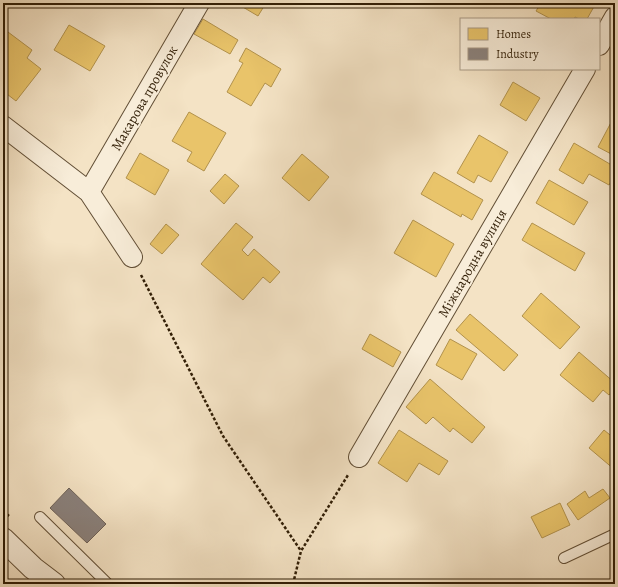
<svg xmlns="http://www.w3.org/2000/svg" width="618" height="587" font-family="Alegreya,serif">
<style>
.homes{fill:#e9c46a;stroke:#b2924c}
.industry{fill:#8a817c;stroke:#6f6359}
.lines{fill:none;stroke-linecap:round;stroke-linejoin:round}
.service-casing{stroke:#624f36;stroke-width:12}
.minor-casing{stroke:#624f36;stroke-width:22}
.tertiary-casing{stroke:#624f36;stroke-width:24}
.path{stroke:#311e06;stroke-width:2.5;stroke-dasharray:3 2;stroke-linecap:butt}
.service{stroke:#f8edd9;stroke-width:10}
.minor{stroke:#f8edd9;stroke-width:20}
.tertiary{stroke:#f8edd9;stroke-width:22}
.labels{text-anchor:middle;stroke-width:4;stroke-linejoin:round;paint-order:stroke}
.street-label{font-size:14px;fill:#311e06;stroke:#f8edd9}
</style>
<rect width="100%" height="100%" fill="#f4e3c5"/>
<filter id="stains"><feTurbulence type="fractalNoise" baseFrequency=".005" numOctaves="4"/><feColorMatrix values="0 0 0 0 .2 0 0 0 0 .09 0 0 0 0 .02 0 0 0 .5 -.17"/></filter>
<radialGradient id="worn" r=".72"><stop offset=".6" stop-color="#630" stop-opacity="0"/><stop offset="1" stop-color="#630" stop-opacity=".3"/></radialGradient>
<path class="homes" d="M236 3H266L258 16Z
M541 3H596L587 19H579L575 17 574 19H551L536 11Z
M203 19 238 40 230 54 194 34Z
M69 25 105 46 90 71 54 50Z
M8 32 32 50 27 58 41 69 16 101 3 91V38Z
M246 48 281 69 271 87 265 83 251 106 227 92 243 63 239 61Z
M513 82 540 98 526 121 500 105Z
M189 112 226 133 204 171 187 161 192 152 172 141Z
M615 115V156L598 147Z
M479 135 508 152 491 182 478 175 474 183 457 173Z
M574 143 615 167V175L609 185 589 174 583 184 559 170Z
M140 153 169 170 155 195 126 178Z
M302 154 329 177 309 201 282 178Z
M434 172 483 200 472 220 462 214 461 217 421 194Z
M225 174 239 186 224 204 210 191Z
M549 180 588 202 574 225 536 203Z
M413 220 454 244 436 277 394 253Z
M236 223 253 237 242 250 248 256 254 249 280 272 270 283 263 277 243 300 201 264Z
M532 223 585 253 575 271 522 240Z
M166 224 179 235 162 254 150 244Z
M541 293 580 327 560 349 522 316Z
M470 314 518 355 504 371 456 330Z
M370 334 401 352 393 367 362 349Z
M450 339 477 354 462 380 436 365Z
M579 352 615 383V388L609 395 603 390 593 402 560 375Z
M430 379 485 427 472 443 453 428 450 432 433 417 426 424 406 407Z
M399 430 448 461 439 475 419 463 407 482 378 463Z
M604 430 615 439V470L589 448Z
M603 489 610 498 578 520 567 504 585 491 589 498Z
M560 503 570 525 542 538 531 517Z"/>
<path class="industry" d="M3 349 8 354 3 359Z
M69 488 106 524 87 543 50 508Z"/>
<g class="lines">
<g class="service-casing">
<path id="service" d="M40 517 108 584
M564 558 615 534"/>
</g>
<g class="minor-casing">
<path id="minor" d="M599 45 615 17
M3 126 89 192 132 257
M89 192 199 3
M359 457 585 69"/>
</g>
<g class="tertiary-casing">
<path id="tertiary" d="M3 539 33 568 54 584"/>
</g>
<path class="path" d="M141 275 223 436 301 551
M3 511 9 516
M293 584 301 551 348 475"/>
<use href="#service" class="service"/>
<use href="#minor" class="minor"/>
<use href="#tertiary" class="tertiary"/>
</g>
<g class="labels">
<g class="street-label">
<text transform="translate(144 98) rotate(-60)" y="5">Макарова провулок</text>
<text transform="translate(472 263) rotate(-60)" y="5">Міжнародна вулиця</text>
</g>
</g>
<rect width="618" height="587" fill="none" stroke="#f4e3c5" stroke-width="16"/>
<rect x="4" y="4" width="610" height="579" fill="none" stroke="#311e06" stroke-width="2"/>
<rect x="8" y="8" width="602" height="571" fill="none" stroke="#311e06"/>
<rect x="460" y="18" width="140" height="52" fill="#f8edd9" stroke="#a89a85"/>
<rect x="468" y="28" width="20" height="12" fill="#e9c46a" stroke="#a89a85"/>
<text x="496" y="38" font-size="12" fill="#311e06">Homes</text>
<rect x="468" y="48" width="20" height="12" fill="#8a817c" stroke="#a89a85"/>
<text x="496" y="58" font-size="12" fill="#311e06">Industry</text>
<rect width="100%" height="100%" filter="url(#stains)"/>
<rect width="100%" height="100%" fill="url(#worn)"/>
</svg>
